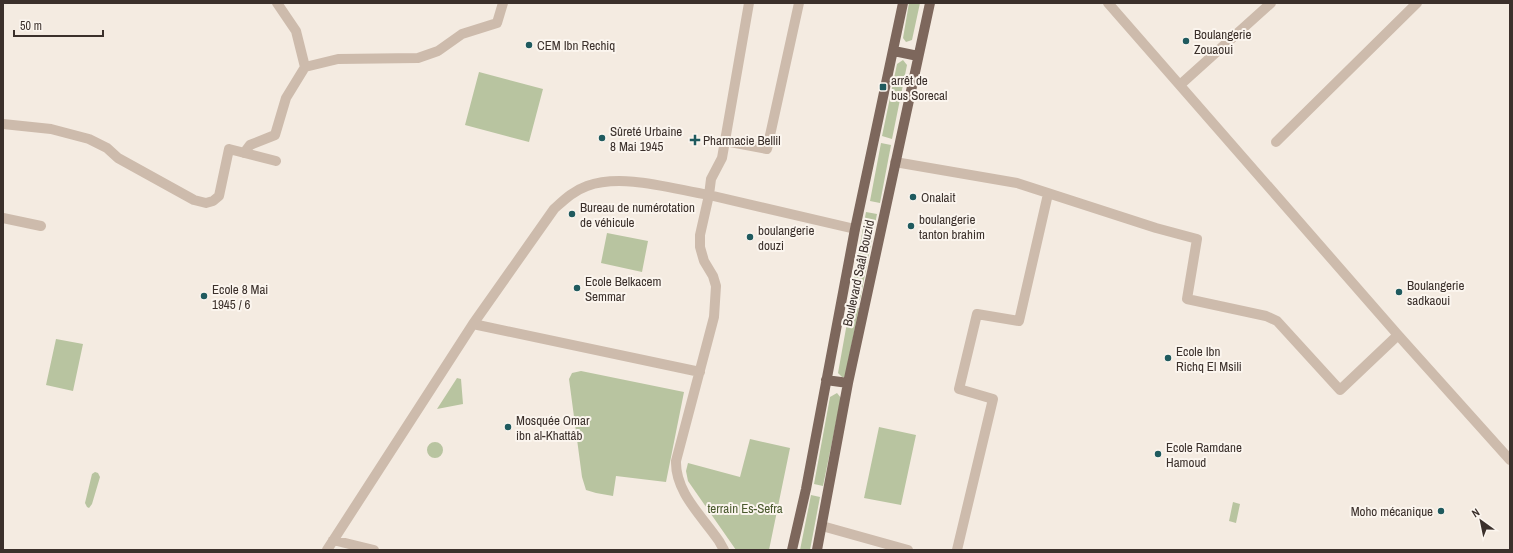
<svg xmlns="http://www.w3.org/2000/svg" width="1513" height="553" font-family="'Archivo Narrow',sans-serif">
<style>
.green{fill:#b8c4a0}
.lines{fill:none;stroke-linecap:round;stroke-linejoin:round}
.minor{stroke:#cdbbac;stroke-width:10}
.major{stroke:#7d675c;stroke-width:10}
.poi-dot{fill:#1f5a5e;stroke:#fbf5ee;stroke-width:1.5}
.labels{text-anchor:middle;stroke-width:4;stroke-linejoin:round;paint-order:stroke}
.poi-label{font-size:13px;fill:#3b302b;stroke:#fbf5ee;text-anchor:start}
.street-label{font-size:13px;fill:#3b302b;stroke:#fbf5ee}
.park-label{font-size:13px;fill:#4a5a2e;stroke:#fbf5ee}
</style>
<rect width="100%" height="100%" fill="#f4ebe1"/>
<path class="green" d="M909 3H920L912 40 906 42 903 38Z
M903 60 907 65 892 139 882 136 897 64Z
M479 72 543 89 529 142 465 125Z
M881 143 891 145 880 203 870 201Z
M866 212 877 214 860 300 850 298Z
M607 233 648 241 642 272 601 263Z
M850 306 859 308 845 377H842L838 373Z
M56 339 83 344 73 391 46 385Z
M581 371 684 392 666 482 616 476 613 496 596 493 586 490 582 477 569 379 572 373Z
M457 378 461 379 463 404 437 409Z
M837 393 841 398 823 486 814 484 830 397Z
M879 427 916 435 901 505 864 498Z
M750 439 790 448 769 550H736L688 481 686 471 688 463 740 477Z
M427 450a8 8 0 1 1 16 0a8 8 0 1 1-16 0Z
M95 472 98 473 100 477 92 504 89 508 87 507 85 503 92 474Z
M811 495 820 497 810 550H800Z
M1233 502 1240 504 1236 523 1229 521Z"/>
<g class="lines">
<path class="minor" d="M749 3 722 158 711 179 709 195 855 229
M1108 3 1398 335 1510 460
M305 67 338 59 418 58 438 51 462 34 497 23 503 3
M1181 84 1271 3
M3 124 51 129 89 139 107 148 118 158 194 200 206 203 213 201 219 196 229 149 276 161
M725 141 767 149 799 3
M1276 142 1417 3
M244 153 250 145 275 135 286 98 305 67 296 31 277 3
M895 162 1017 183 1156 228 1197 239 1187 299 1266 316 1277 321 1340 390 1398 335
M3 218 41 226
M473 324 700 372
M822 526 908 550
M333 540 374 550
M327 550 473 324 554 209C564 200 573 191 587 186 623 173 672 189 709 195L700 235V247L704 261 713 276 716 286 714 317 676 461C675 492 702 516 719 541L724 550
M957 550 993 399 959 389 977 314 1019 321 1048 194"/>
<path class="major" d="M894 51 918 56
M826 380 848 383
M792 550 806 489 855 229 903 3
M817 550 848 383 930 3"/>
</g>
<g class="poi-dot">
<circle cx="1186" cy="41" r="4"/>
<circle cx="529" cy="45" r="4"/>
<rect x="879" y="83" width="8" height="8" rx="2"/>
<circle cx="602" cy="138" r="4"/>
<path d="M693 134h4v4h4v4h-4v4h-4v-4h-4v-4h4z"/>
<circle cx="913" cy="197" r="4"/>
<circle cx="572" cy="214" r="4"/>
<circle cx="911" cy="226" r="4"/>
<circle cx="750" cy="237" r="4"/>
<circle cx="577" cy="288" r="4"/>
<circle cx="1399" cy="292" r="4"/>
<circle cx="204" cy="296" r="4"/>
<circle cx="1168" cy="358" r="4"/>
<circle cx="508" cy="427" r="4"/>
<circle cx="1158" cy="454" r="4"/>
<circle cx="1441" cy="511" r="4"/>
</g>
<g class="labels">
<g class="poi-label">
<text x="1194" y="39">Boulangerie<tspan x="1194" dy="15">Zouaoui</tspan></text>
<text x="537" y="50">CEM Ibn Rechiq</text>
<text x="891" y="85">arrêt de<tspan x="891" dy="15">bus Sorecal</tspan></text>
<text x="610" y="136">Sûreté Urbaine<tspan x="610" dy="15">8 Mai 1945</tspan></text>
<text x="703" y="145">Pharmacie Bellil</text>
<text x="921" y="202">Onalait</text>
<text x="580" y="212">Bureau de numérotation<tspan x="580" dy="15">de véhicule</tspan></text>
<text x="919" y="224">boulangerie<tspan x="919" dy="15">tanton brahim</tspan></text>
<text x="758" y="235">boulangerie<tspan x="758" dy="15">douzi</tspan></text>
<text x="585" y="286">Ecole Belkacem<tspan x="585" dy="15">Semmar</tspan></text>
<text x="1407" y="290">Boulangerie<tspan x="1407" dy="15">sadkaoui</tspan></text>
<text x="212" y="294">Ecole 8 Mai<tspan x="212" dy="15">1945 / 6</tspan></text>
<text x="1176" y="356">Ecole Ibn<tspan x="1176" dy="15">Richq El Msili</tspan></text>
<text x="516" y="425">Mosquée Omar<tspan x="516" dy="15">ibn al-Khattâb</tspan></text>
<text x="1166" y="452">Ecole Ramdane<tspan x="1166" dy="15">Hamoud</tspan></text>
<text x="1433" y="516" text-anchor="end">Moho mécanique</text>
</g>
<g class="street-label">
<text transform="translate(858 273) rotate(-78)" y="5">Boulevard Saâl Bouzid</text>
</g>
<g class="park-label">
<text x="745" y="513">terrain Es-Sefra</text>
</g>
</g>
<rect width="1513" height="553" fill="none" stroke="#3b302b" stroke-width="8"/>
<g transform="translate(1481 521) rotate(327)" stroke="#fbf5ee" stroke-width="3" paint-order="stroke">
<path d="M0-3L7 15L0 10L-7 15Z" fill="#3b302b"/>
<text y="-6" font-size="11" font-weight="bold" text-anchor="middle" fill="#3b302b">N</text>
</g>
<path d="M14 30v6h89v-6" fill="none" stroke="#3b302b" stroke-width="2"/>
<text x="20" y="30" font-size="12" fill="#3b302b" stroke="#fbf5ee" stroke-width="3" paint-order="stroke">50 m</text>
</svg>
